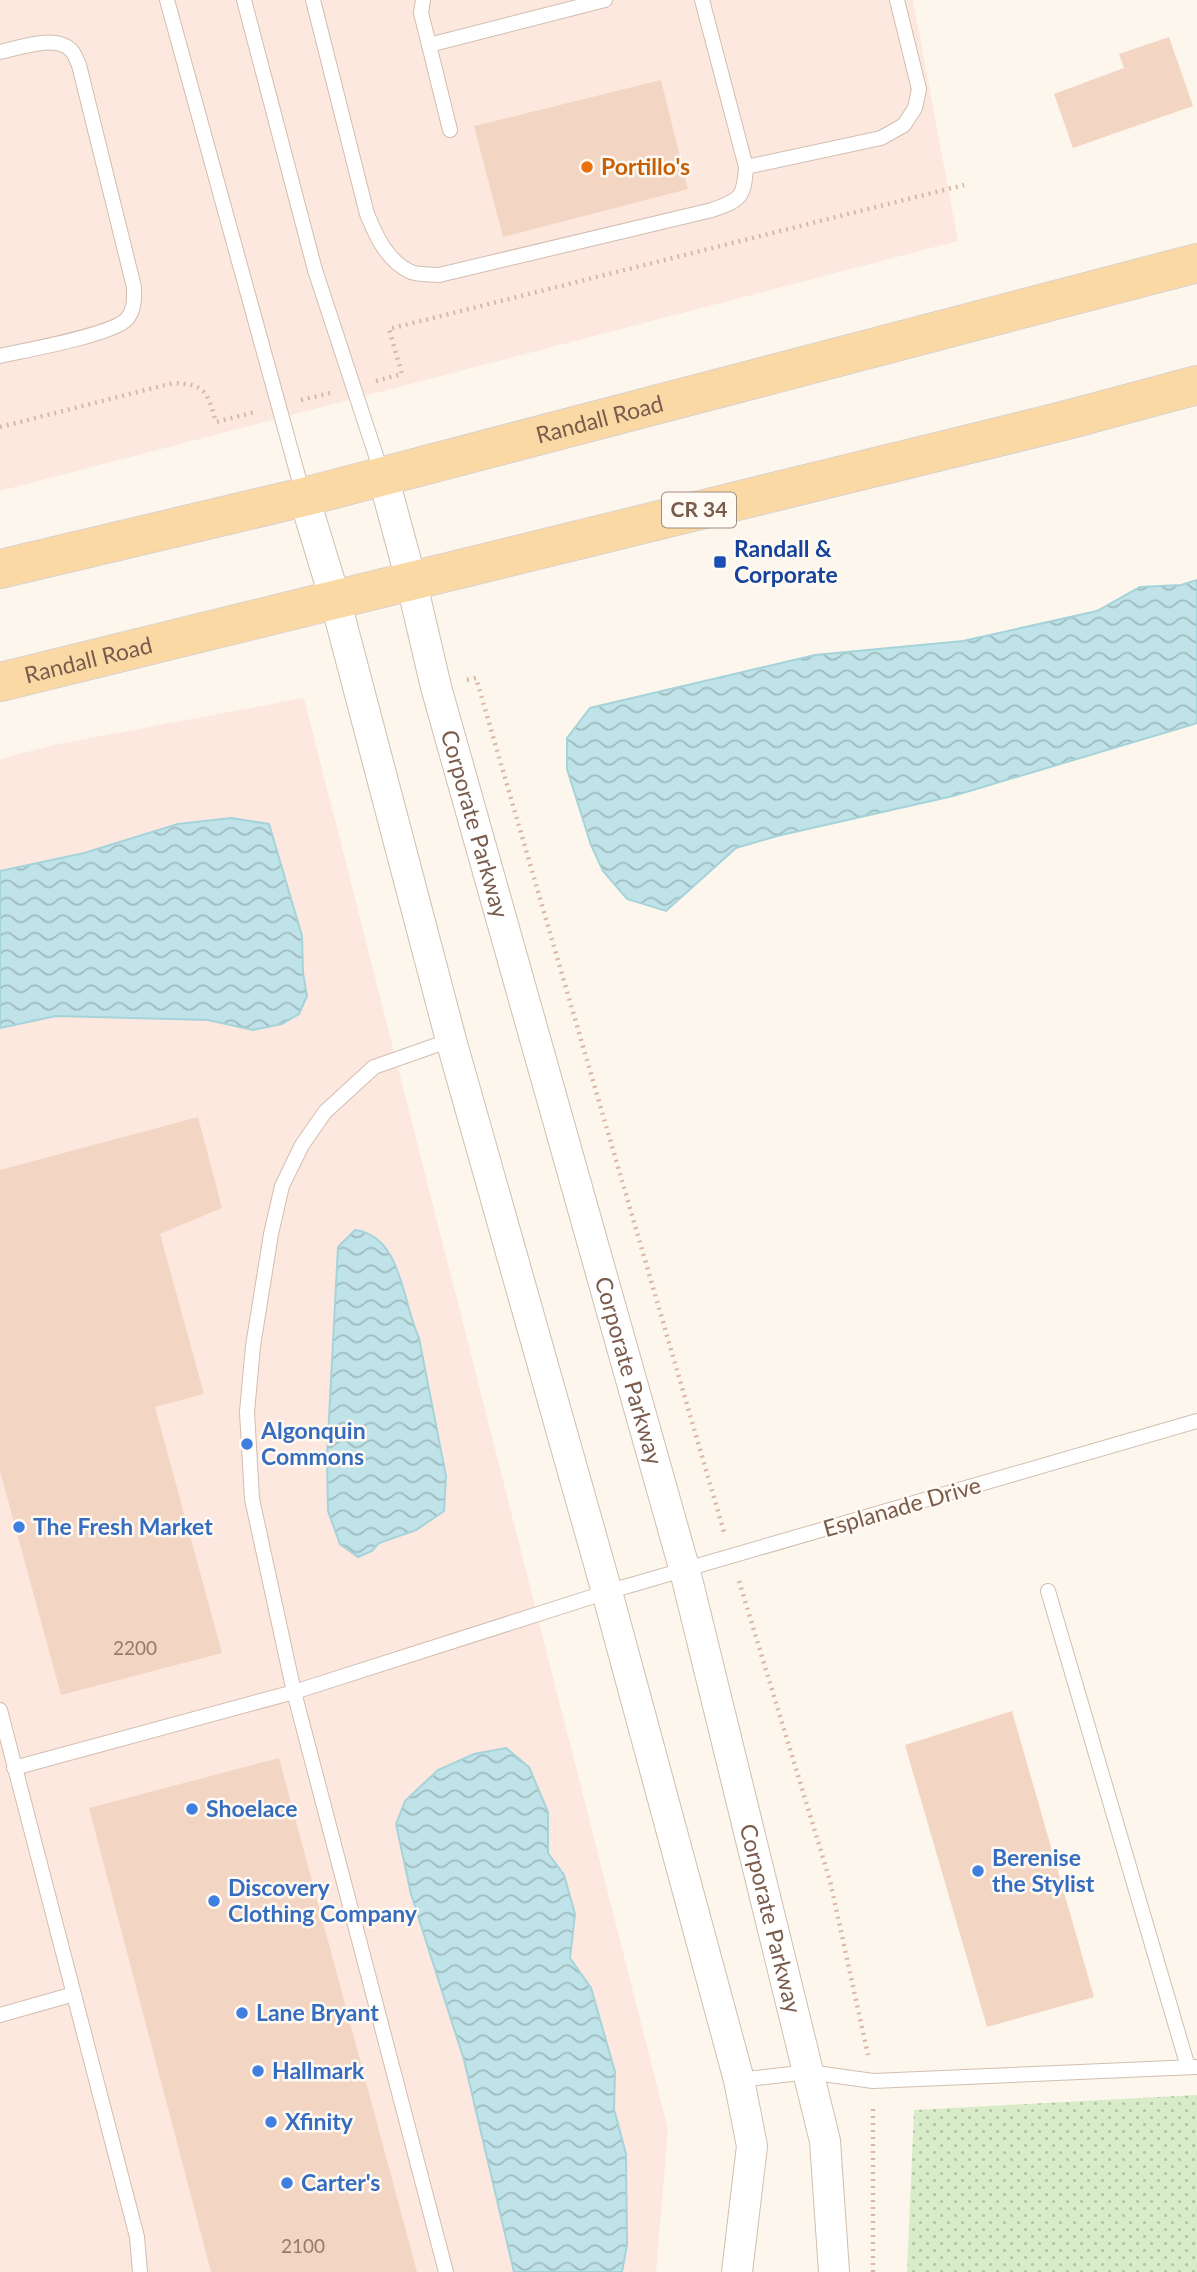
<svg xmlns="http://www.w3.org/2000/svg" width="1197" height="2272" font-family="Lato,sans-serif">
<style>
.commercial{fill:#fde8e0}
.grass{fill:url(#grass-dots)}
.water{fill:url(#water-waves);stroke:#a5d3da;stroke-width:2}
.building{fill:#f3d5c3}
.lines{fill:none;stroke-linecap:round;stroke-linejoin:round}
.service-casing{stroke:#d1beb0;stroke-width:16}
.minor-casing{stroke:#d1beb0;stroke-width:32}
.primary-casing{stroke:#dad1cd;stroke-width:40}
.path{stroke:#d9b8a5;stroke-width:4.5;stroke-dasharray:2 5;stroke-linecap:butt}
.service{stroke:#fff;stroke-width:14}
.minor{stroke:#fff;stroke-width:30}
.primary{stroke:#fbd9a5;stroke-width:38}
.food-dot{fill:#e8710a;stroke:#fffaf3;stroke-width:2.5}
.transit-dot{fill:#1a4fb4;stroke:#fffaf3;stroke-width:2.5}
.shop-dot{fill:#3f7fe0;stroke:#fffaf3;stroke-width:2.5}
.labels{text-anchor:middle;stroke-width:5;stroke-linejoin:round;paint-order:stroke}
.number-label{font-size:19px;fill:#987a6a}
.shield{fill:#fffaf3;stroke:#a28b7f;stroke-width:2}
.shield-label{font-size:21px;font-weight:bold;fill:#7a5c4d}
.food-label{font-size:23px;font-weight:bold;fill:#c56008;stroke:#fffaf3;text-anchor:start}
.street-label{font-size:23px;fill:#7a5c4d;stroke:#fffaf3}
.transit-label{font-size:23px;font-weight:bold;fill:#164399;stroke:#fffaf3;text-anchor:start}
.shop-label{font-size:23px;font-weight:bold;fill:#366cbe;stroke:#fffaf3;text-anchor:start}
</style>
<defs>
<pattern id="grass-dots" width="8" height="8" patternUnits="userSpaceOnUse" patternTransform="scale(1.75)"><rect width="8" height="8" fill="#d8ecc9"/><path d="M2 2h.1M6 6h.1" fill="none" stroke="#b4c2a5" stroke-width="1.8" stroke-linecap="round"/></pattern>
<pattern id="water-waves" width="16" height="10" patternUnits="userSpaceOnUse" patternTransform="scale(1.75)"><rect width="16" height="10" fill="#bfe3e8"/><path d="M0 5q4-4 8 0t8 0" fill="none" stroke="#a0bbbe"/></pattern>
</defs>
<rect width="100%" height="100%" fill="#fdf6ec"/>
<path class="commercial" d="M0 0H913L958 241 0 491Z
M304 698 668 2129 656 2272H0V759L58 744Z"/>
<path class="grass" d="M1197 2095V2272H907L914 2110Z"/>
<path class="water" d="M1197 580V723L1194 724 953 796 777 836 736 848 666 911 627 899 603 871 591 845 567 769V738L590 708 815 655 963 641 1097 611 1140 587 1181 585Z
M231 818 269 824 302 936 303 973 307 996 299 1014 282 1024 253 1030 208 1020 56 1016 0 1028V871L84 853 178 824Z
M355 1230C402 1236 402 1302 419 1338L446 1476 444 1511 416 1530 379 1543 372 1551 358 1557 340 1544 328 1511 327 1457 338 1247Z
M506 1748 529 1767 548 1812V1853L564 1875 575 1914 570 1958 591 1988 615 2072 614 2109 626 2154 627 2245 622 2272H514L464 2060 411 1894 396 1824 405 1801 438 1770 474 1754Z"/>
<path class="building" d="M1169 37 1193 106 1073 148 1054 94 1124 68 1119 54Z
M661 80 688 189 503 237 474 126Z
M198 1117 222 1208 160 1234 204 1394 155 1407 222 1653 61 1695 0 1471V1170Z
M1012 1711 1094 1997 987 2027 905 1745Z
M279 1758 417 2272H211L89 1808Z"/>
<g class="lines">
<g class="service-casing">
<path id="service" d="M167 0 303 494
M244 0 315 270 382 474
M313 0 367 214C376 236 387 261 411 272 419 275 431 274 439 275L712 210C741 200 744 197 746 167L702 0
M423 0 421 13 429 45 605 0
M429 45 450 130
M0 52C19 48 55 34 71 50 75 54 77 61 79 65L134 287C134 299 135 309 127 319 112 335 26 350 0 356
M746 167 881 138 904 125 915 108 919 89 897 0
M1048 1591 1188 2067
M0 1710 137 2237 140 2272
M14 1768 294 1692 607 1592 1197 1421
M0 2015 74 1994
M739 2080 809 2072 873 2081 1195 2067
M446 2272 294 1692 252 1499 247 1412 253 1346 271 1234 282 1186 302 1145 325 1112 374 1067 451 1040"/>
</g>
<g class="minor-casing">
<g id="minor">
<path id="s1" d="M383 476 411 580 436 687 685 1571 825 2141 834 2272"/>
<path d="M304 497 335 599 451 1040 607 1592 739 2080 752 2146 737 2272"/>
</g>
</g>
<g class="primary-casing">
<g id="primary">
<path id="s2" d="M0 569 304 497 1197 263"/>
<path id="s3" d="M0 682 1063 421 1197 385"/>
</g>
</g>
<path class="path" d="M376 381 402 374 389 329 964 185
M301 400 330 393
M0 427 173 383C206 384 207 392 216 422L255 412
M467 680 476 678 724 1532
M739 1581 830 1881 868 2055
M873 2272V2105"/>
<use href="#service" class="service"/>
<use href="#minor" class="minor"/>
<use href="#primary" class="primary"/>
</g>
<circle class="food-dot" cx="587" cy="167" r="7"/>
<rect class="transit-dot" x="713" y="555" width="14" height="14" rx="3.5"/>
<g class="shop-dot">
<circle cx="247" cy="1444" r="7"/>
<circle cx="19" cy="1527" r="7"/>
<circle cx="192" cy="1809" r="7"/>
<circle cx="978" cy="1871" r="7"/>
<circle cx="214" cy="1901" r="7"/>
<circle cx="242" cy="2013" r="7"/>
<circle cx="258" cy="2071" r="7"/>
<circle cx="271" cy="2122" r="7"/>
<circle cx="287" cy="2183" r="7"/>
</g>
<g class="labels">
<g class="number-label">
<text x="135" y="1655">2200</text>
<text x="303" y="2253">2100</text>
</g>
<rect class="shield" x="662" y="492.5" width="74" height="35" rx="5"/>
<g class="shield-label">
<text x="699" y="517">CR 34</text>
</g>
<g class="food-label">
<text x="601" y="175">Portillo's</text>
</g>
<g class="street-label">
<text dy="8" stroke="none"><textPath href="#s2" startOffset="618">Randall Road</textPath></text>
<text dy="8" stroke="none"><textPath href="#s3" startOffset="91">Randall Road</textPath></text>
<text dy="8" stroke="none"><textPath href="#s1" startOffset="360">Corporate Parkway</textPath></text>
<text dy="8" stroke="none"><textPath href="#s1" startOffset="928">Corporate Parkway</textPath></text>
<text transform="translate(902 1507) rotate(-16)" y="8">Esplanade Drive</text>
<text dy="8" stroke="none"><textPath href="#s1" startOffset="1494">Corporate Parkway</textPath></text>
</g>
<g class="transit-label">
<text x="734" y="557">Randall &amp;<tspan x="734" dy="26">Corporate</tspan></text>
</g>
<g class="shop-label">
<text x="261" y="1439">Algonquin<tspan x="261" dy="26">Commons</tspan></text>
<text x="33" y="1535">The Fresh Market</text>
<text x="206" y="1817">Shoelace</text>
<text x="992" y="1866">Berenise<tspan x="992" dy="26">the Stylist</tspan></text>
<text x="228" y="1896">Discovery<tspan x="228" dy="26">Clothing Company</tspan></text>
<text x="256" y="2021">Lane Bryant</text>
<text x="272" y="2079">Hallmark</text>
<text x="285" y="2130">Xfinity</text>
<text x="301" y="2191">Carter's</text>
</g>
</g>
</svg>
